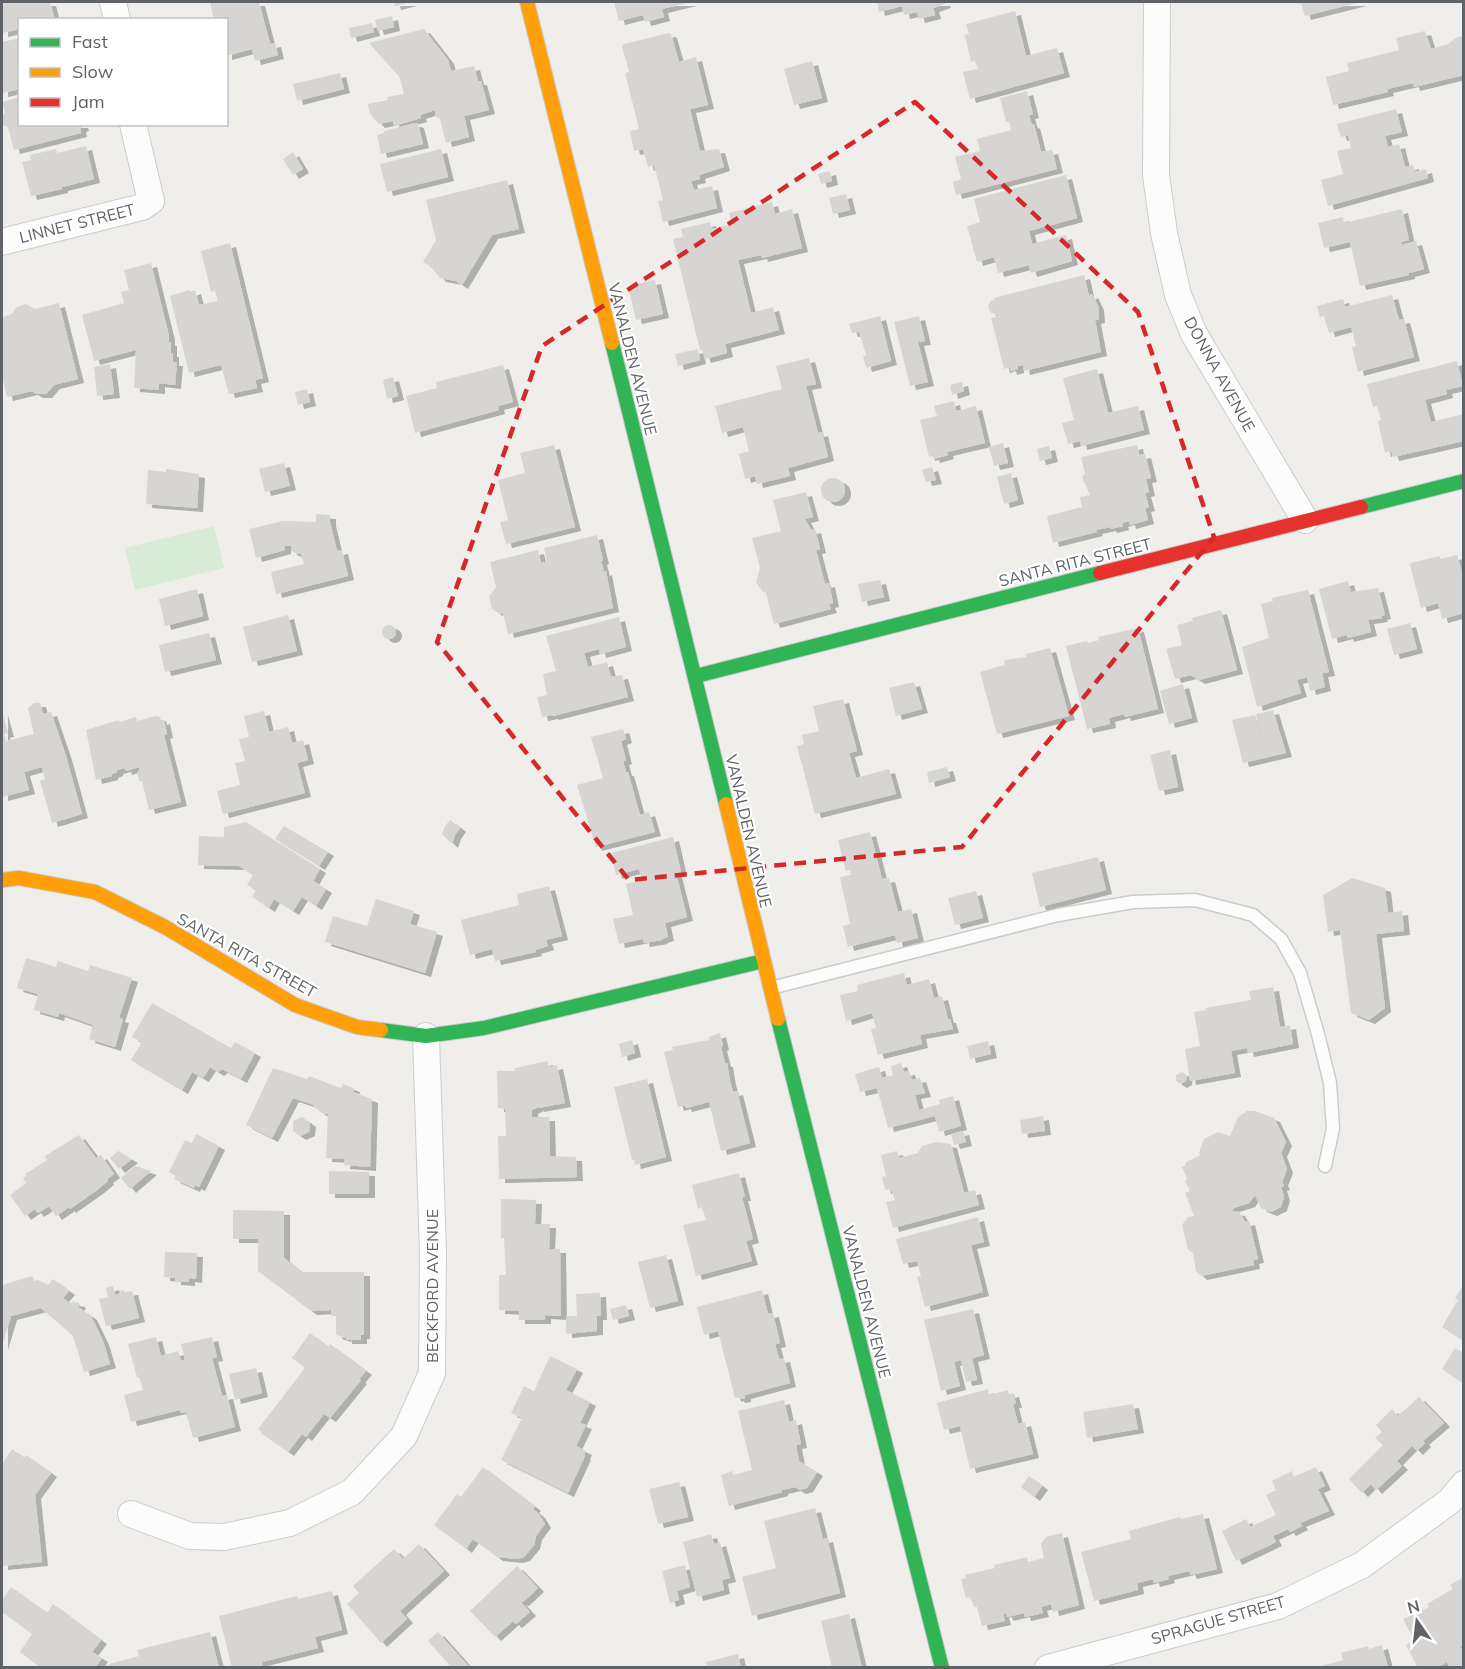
<svg xmlns="http://www.w3.org/2000/svg" width="1465" height="1669" font-family="Mulish,sans-serif">
<style>
.green{fill:#d8ebd6}
.building{fill:#d6d5d3;filter:url(#shadow)}
.lines{fill:none;stroke-linecap:round;stroke-linejoin:round}
.lane-casing{stroke:#cbcccc;stroke-width:15}
.street-casing{stroke:#cbcccc;stroke-width:28}
.fast-casing{stroke:#cacacb;stroke-width:16}
.slow-casing{stroke:#cacacb;stroke-width:16}
.jam-casing{stroke:#cacacb;stroke-width:16}
.lane{stroke:#fdfcfc;stroke-width:12}
.street{stroke:#fdfcfc;stroke-width:26}
.fast{stroke:#30b455;stroke-width:14}
.slow{stroke:#ff9f0a;stroke-width:14}
.jam{stroke:#e5322d;stroke-width:14}
.marked{fill:none;stroke:#d62828;stroke-width:4.5;stroke-dasharray:12 8;stroke-linejoin:round}
.labels{text-anchor:middle;stroke-width:4.5;stroke-linejoin:round;paint-order:stroke}
.street-label{font-size:16px;fill:#5f6368;stroke:#fff}
</style>
<defs>
<filter id="shadow"><feDropShadow dx="6" dy="4" stdDeviation="0" flood-color="#0004"/></filter>
</defs>
<rect width="100%" height="100%" fill="#efeeea"/>
<path class="green" d="M214 526 224 568 135 590 125 548Z"/>
<path class="building" d="M2 2H50L55 20H20V29L2 33Z
M210 2H259L270 44 275 43 278 55 255 61 252 49 226 56V20H214Z
M394 2H411L395 6Z
M614 2H691L662 9 664 17 645 22 643 15 619 21Z
M877 2H944L945 4 933 8 935 15 919 19 917 12 904 15 902 6 879 12Z
M1296 2H1361L1305 16 1301 3 1297 4Z
M1015 11 1026 56 1057 48 1064 73 970 99 963 72 978 69 975 61 971 62 965 35 969 34 966 24Z
M392 16 394 27 378 31 375 20Z
M372 23 374 32 351 38 349 28Z
M424 29 448 60 451 71 474 66 478 81H481L489 110 464 116 469 137 446 143 440 119 436 117 435 110 420 115 421 118 394 126 393 121 379 124 370 114 368 104 388 100 387 97 404 94 400 78 369 43Z
M1425 31 1431 49 1448 44 1457 37 1463 36 1464 75 1414 87 1413 83 1387 89 1388 92 1333 105 1326 77 1349 71 1347 63 1399 50 1396 38Z
M669 33 671 34 679 62 696 57 708 105 690 109 700 151 719 149 724 167 699 175 700 179 691 181 694 190 712 186 717 208 663 222 658 201 663 200 654 165 648 167 643 149 634 151 630 131 639 129 625 73 629 72 622 46 624 44Z
M20 38V89L2 93V42Z
M812 61 822 98 794 105 784 69Z
M340 73 344 89 297 101 293 84Z
M1027 91 1033 114 1029 115 1032 125 1034 124 1041 152 1052 150 1057 169 956 195 953 182 961 179 955 157 980 151 977 139 1011 130 1009 121 1006 122 1000 98Z
M20 97V124H82L83 127 80 128 81 133 14 150 8 127 2 125V115L5 113 2 102Z
M1396 109 1402 132 1385 136 1388 147 1399 144 1405 167 1413 165 1415 172 1426 169 1428 178 1328 206 1321 180 1343 174 1337 151 1351 148 1348 135 1341 137 1337 124Z
M415 123 418 124 423 144 381 154 377 135 384 133V131Z
M86 146 94 179 62 187V189L31 196 22 162 31 160 30 155 56 149 57 153Z
M441 149 448 177 387 192 380 164Z
M293 152 303 169 293 175 283 159Z
M830 171 832 181 821 184 818 174Z
M1066 175 1077 218 1029 231 1032 244 1066 235 1072 261 1031 273 1029 266 1037 263 998 273 994 257 977 262 967 226 980 222 974 199Z
M507 180 519 229 492 235 462 285 456 281 440 278 430 266 423 262 436 240 426 200Z
M846 194 850 210 833 214 829 198Z
M772 202 775 214 792 209 802 248 762 258 761 255 738 260 751 313 773 307 779 330 725 344 727 353 705 359 702 350H700L673 239 683 237 681 229 710 222 712 229 732 224 729 213Z
M1402 209 1409 240 1401 242 1402 245 1416 241 1424 269 1409 273V275L1360 286 1350 242 1324 248 1318 223 1343 217 1344 223Z
M230 243 263 378 255 380 257 388 229 394 221 365 189 373 170 296 189 290 190 292 195 290 199 305 218 301 215 291 211 292 201 251Z
M151 263 169 336V342H171V353H173V362H177L175 385 159 383V390L134 388 136 350 94 361 82 315 124 303 121 292 129 290 124 270Z
M1084 275 1089 296 1092 294 1098 306 1099 319 1095 320 1101 352 1024 371 1023 365 1018 366V369L1011 371 1010 367 1004 369 991 318 999 316 990 312 988 306 991 301 995 300 994 298Z
M655 280 663 314 636 320 628 286Z
M1392 295 1399 320 1404 319 1414 357 1358 372 1352 347 1356 346 1351 327 1329 333 1324 316 1320 317 1317 306 1343 299 1345 307Z
M59 303 78 379 54 385 46 394H37L32 391 7 397 2 375V317L12 314 15 308 26 304 35 309Z
M880 316 891 361 866 368 863 356 866 355 859 332 852 333 849 324Z
M919 316 925 341 918 342 928 382 910 386 894 322Z
M698 349 700 360 678 366 675 354Z
M809 358 816 384 806 386 818 433 822 432 828 457 788 468 790 476 757 484 755 476 745 479 739 454 749 451 743 427 722 433 715 406 782 389 776 366Z
M1457 361 1463 386 1446 390 1447 394 1425 400 1431 422 1464 414V441L1393 457 1391 451 1385 453 1378 421 1381 420 1377 406 1373 407 1367 384Z
M110 364 114 394 97 396 94 367Z
M503 365 513 402 498 406 499 410 415 433 406 396 437 388 436 382Z
M1097 369 1108 413 1138 406 1144 430 1081 446 1080 441 1068 444 1062 423 1074 420 1063 378Z
M393 377 398 396 387 399 383 380Z
M962 382 964 391 952 395 950 385Z
M307 389 310 402 298 405 295 392Z
M954 401 956 411 976 406 985 443 947 452 948 455 934 459 933 456 929 457 920 420 937 416 934 406Z
M1003 443 1008 463 994 466 989 447Z
M554 445 575 527 506 544 500 522 508 520 498 480 525 473 520 453Z
M1137 445 1139 455 1145 454 1151 478 1146 479 1149 492 1145 493 1149 507 1145 508 1148 520 1130 525 1129 521 1122 523 1123 526 1111 529 1110 527 1096 530 1097 532 1053 543 1047 516 1082 507 1080 497 1090 495 1082 477 1085 474 1081 457Z
M1049 446 1052 458 1040 461 1037 449Z
M284 463 290 486 265 492 259 469Z
M932 467 936 480 926 482 922 470Z
M166 469 199 474 197 508 146 504 148 470 166 472Z
M1011 473 1018 500 1004 504 997 477Z
M821 490a12 12 0 1 1 24 0a12 12 0 1 1-24 0Z
M806 492 813 517 805 519 811 530 815 529 820 549 816 550 825 584 829 583 833 603 829 604 831 609 774 624 766 593 762 591 756 582 760 568 752 538 781 531 773 500Z
M316 514 330 515V522L337 551 342 550 348 576 276 594 271 572 304 564 301 553 297 554 291 551V546H285V550L256 558 249 529 283 521 316 522Z
M597 535 603 560 601 561 604 572 606 571 613 608 508 634 503 613 500 614 492 609 489 596 496 587 490 562 538 550 541 563 547 562 544 548Z
M1457 555 1464 579V601H1461L1464 613 1442 619 1438 603 1421 608 1410 565 1411 563 1439 556 1441 559Z
M880 580 884 597 862 602 858 584Z
M1348 581 1351 592 1378 588 1385 615 1381 616 1382 618 1368 620 1371 632 1348 638 1347 635 1332 639 1319 589Z
M197 589 203 616 165 626 159 599Z
M1308 590 1329 672 1322 673 1325 687 1310 691 1307 677 1297 680 1301 693 1257 707 1242 647 1269 638 1261 604 1273 601 1272 598Z
M1221 610 1237 670 1199 680 1191 675 1175 679 1166 649 1182 645 1177 625 1193 621 1192 618Z
M288 615 297 651 252 662 243 627Z
M619 617 626 647 600 654 599 649 584 653 588 667 607 662 611 677 622 675 628 697 553 716 552 715 542 717 537 697 547 695 543 674 556 671 546 636Z
M1410 623 1417 649 1394 655 1387 629Z
M382 632a7 7 0 1 1 14 0a7 7 0 1 1-14 0Z
M1138 628 1158 709 1125 717 1124 714 1109 718 1110 724 1087 729 1066 646 1087 641 1088 643 1099 640 1098 637Z
M209 633 216 660 165 672 159 645Z
M1050 648 1069 716 997 734 980 672 1004 665 1005 660 1027 657 1026 654Z
M914 682 922 709 896 716 889 688Z
M1183 684 1192 718 1169 724 1160 691Z
M843 699 857 751 849 753 856 778 889 769 896 794 815 814 797 746 804 744 802 735 819 731 813 706Z
M34 703H40L43 714 51 712 66 756 82 814 52 823 40 781 45 779 42 767 24 772 29 790 2 797V711L8 733 4 734 6 741 34 734 28 708Z
M1273 710 1286 753 1243 763 1232 720 1255 715 1262 740 1256 714Z
M264 711 269 732 288 727 292 743 303 740 308 760 297 763 305 793 223 814 217 791 240 785 235 763 245 761 239 739 249 737 244 716Z
M155 716 160 717 161 721 164 720 167 734 164 735 181 802 149 810 142 781H139L137 772 140 771 139 767 126 771 125 768 117 770V772L112 774V776L96 780 86 730 119 720V722L136 717 137 721Z
M623 729 626 739 621 741 626 760 623 761 626 772H628L640 815 649 812 655 832 596 847 577 785 603 778 591 737Z
M1170 750 1178 787 1159 791 1150 755Z
M947 767 950 777 929 783 927 772Z
M450 820 460 828 455 835 452 844 442 834 445 826Z
M246 822 320 869 313 881 326 889 316 906 302 897 293 911 274 899 269 908 252 897 256 890 247 885 253 875 239 866 198 865 199 836 224 837V827Z
M284 826 328 852 319 866 275 839Z
M870 832 882 879 889 878 898 912 911 909 918 938 897 943 895 935 848 947 843 926 850 924 840 877 851 875 850 870 846 871 838 840Z
M673 837 681 872 676 873 687 917 665 923 668 937 661 939 662 940 644 943 643 939 619 944 613 919 633 915 626 884 642 880 639 869 616 875 611 853Z
M1098 857 1106 890 1040 907 1032 873Z
M1352 878 1385 888 1388 913 1402 911 1404 931 1376 934 1385 1008 1369 1020 1351 1013 1340 930 1328 932 1323 895Z
M549 886 562 936 546 940 548 946 535 950 536 952 495 961 492 949 470 955 461 920 519 905 517 894Z
M976 891 983 918 955 925 948 898Z
M376 899 414 911 410 924 437 932 425 973 325 942 333 916 367 926Z
M26 958 56 967 58 961 88 971 90 965 132 978 119 1018 123 1019 115 1047 89 1039 93 1025 59 1013 58 1017 34 1010 38 994 17 988Z
M904 973 907 985 929 979 934 998 942 996 948 1019H950L953 1029 920 1035 922 1044 878 1055 871 1029 876 1028 872 1013 846 1021 840 995 858 991 857 985Z
M1273 987 1280 1027 1290 1025 1293 1044 1248 1053 1247 1048 1231 1051 1235 1073 1190 1081 1185 1049 1200 1046 1194 1012 1206 1010 1205 1008 1251 1000 1249 991Z
M152 1003 231 1048 235 1042 255 1053 241 1079 222 1069 218 1072 210 1067 203 1078 192 1072 182 1090 131 1060 142 1042 132 1037Z
M720 1033 723 1046 721 1047 725 1063H727L730 1081 733 1092 737 1091 750 1143 721 1151 709 1102 686 1108 685 1105 678 1107 664 1052 673 1050 672 1047 709 1040V1037Z
M632 1040 635 1053 622 1057 619 1044Z
M988 1041 991 1054 970 1059 967 1046Z
M547 1061 549 1067 557 1065 565 1103 538 1108V1107L532 1110V1117H549L550 1156 576 1157 577 1177 499 1179 498 1136H506L505 1109 498 1108 497 1071H515V1068Z
M901 1063 904 1072 909 1071 912 1080 920 1078 925 1093 915 1095 919 1110 940 1104 939 1100 953 1096 961 1126 939 1132 935 1116 888 1128 877 1088 860 1092 855 1074 879 1067 882 1078 893 1075 891 1066Z
M273 1068 307 1079 309 1076 341 1088 343 1084 354 1088 353 1092 372 1099 370 1167 344 1165 345 1159 326 1158 328 1114 322 1113 313 1106 314 1105 293 1098 272 1138 246 1125Z
M1182 1072 1187 1075 1186 1081 1181 1084 1176 1081V1075Z
M647 1079 666 1157 635 1165 634 1160H632L614 1087Z
M1247 1111H1255L1274 1118 1286 1142 1281 1153 1287 1169 1282 1182 1284 1186 1281 1187 1284 1197 1281 1207 1271 1212 1261 1208 1255 1195 1249 1203 1234 1208 1232 1211 1239 1212 1245 1222 1249 1221 1258 1259 1253 1260 1254 1265 1201 1276 1196 1271 1193 1253 1188 1250 1182 1225 1188 1217 1194 1216 1185 1193 1190 1191 1185 1181 1187 1179 1182 1167 1186 1165 1185 1163 1200 1155 1199 1153 1204 1139 1218 1132 1230 1136 1238 1117Z
M1043 1116 1045 1131 1022 1134 1020 1120Z
M302 1117 310 1123 309 1132 300 1136 293 1131V1121Z
M963 1131 966 1142 954 1145 951 1134Z
M196 1134 219 1146 199 1187 195 1185 194 1188 174 1179 176 1176 169 1172 185 1140 192 1143Z
M79 1135 96 1158 101 1155 114 1174 107 1179 108 1181 97 1190 70 1209 69 1207 56 1216 49 1206 38 1213 35 1209 25 1216 10 1195 26 1183 23 1178 26 1176 25 1174 47 1160 45 1156Z
M936 1142 951 1144 964 1193 975 1190 979 1205 893 1228 886 1202 895 1200 891 1189 885 1190 882 1177 886 1176 881 1155 897 1151 899 1158 918 1153 922 1146Z
M118 1151 132 1159 119 1169 110 1158Z
M135 1166 151 1171 130 1189 121 1178Z
M329 1171 369 1172V1194H329Z
M739 1173 745 1197H742L753 1239 746 1241 752 1261 696 1276 683 1225 706 1220 702 1207 698 1209 692 1185Z
M501 1199 536 1200 535 1224H550L549 1249H560L561 1316 545 1315V1320H519V1311L499 1310V1275H506L504 1238H501Z
M233 1210 284 1211V1258L301 1272H364V1335H361V1340H346V1336L345 1338 336 1335V1316H331V1310L311 1311 258 1271V1239H233Z
M978 1217 984 1242 971 1245 983 1292 925 1307 917 1277 921 1276 917 1261 903 1264 896 1239Z
M165 1252 197 1253 196 1279 189 1278V1282L175 1281V1278L164 1277Z
M666 1255 678 1301 650 1308 638 1262Z
M32 1276 34 1281 38 1280 48 1285 53 1279 69 1291 63 1298 70 1304 73 1301 76 1303 77 1302 80 1304 78 1307 91 1316 103 1341 110 1364 84 1372 73 1336 41 1308 11 1316 2 1346V1285Z
M1464 1284V1341L1442 1327 1458 1300 1455 1298Z
M113 1286 115 1295 121 1293 120 1291 124 1290V1292L132 1291 139 1318 106 1326 99 1299 108 1297 106 1288Z
M762 1290 768 1314 773 1313 780 1343 775 1344 779 1359 784 1358 790 1383 745 1395V1398L739 1399 738 1397 735 1398 718 1331 704 1335 697 1307Z
M600 1293 601 1316H597V1331L566 1334V1316H577L576 1294Z
M626 1305 629 1316 613 1320 610 1309Z
M973 1309 984 1355 972 1358 977 1380 966 1382 961 1360 954 1362 960 1386 941 1391 924 1320Z
M310 1333 328 1347 330 1344 366 1371 359 1379 361 1380 330 1418 324 1414 306 1437 302 1434 288 1452 261 1433 262 1432 258 1429 305 1368 292 1358Z
M156 1337 161 1356 178 1351 181 1361 185 1360 181 1344 212 1337 217 1357 212 1358 222 1396 227 1395 235 1427 193 1438 186 1412 181 1413 180 1410 131 1422 124 1395 143 1390 139 1377H137L128 1344Z
M1455 1348 1464 1353V1384L1442 1369Z
M550 1356 577 1369 566 1390 590 1402 580 1423 586 1425 576 1446 586 1451 584 1455 585 1456 568 1493 501 1460 522 1418 511 1413 524 1386 534 1391Z
M256 1368 262 1393 235 1400 229 1374Z
M988 1389 989 1395 1008 1390 1009 1394 1013 1393 1016 1404H1013L1018 1424 1025 1422 1033 1454 970 1469 960 1426 944 1430 937 1403Z
M1419 1397 1444 1423 1423 1441 1425 1443 1417 1451 1412 1446 1397 1461 1402 1466 1376 1490 1371 1484 1362 1493 1349 1479 1383 1445 1375 1438 1382 1432 1376 1425 1392 1409 1398 1416Z
M784 1400 789 1422 796 1420 801 1444 796 1445 799 1461 817 1472 807 1488 800 1490 795 1487 782 1490V1492L729 1506 721 1475 732 1471 733 1475 752 1470 738 1411Z
M1133 1404 1138 1429 1087 1438 1083 1412Z
M12 1449 24 1458 26 1455 51 1473 35 1495 42 1562 2 1566V1464Z
M483 1467 535 1507 533 1509 539 1514 545 1524 536 1536 534 1545 524 1557 517 1559 497 1557 473 1539 466 1549 434 1525 457 1494 461 1497Z
M1316 1467 1325 1486 1318 1489 1329 1511 1300 1523 1302 1526 1290 1532 1288 1529 1273 1536 1276 1542 1236 1561 1222 1531 1246 1519 1250 1527 1276 1515 1266 1495 1276 1490 1272 1481 1292 1471 1294 1477Z
M1029 1476 1042 1486 1034 1497 1021 1487Z
M679 1482 688 1517 658 1524 649 1489Z
M815 1508 823 1539 827 1538 840 1593 752 1616 742 1577 776 1568 764 1521Z
M1203 1514 1217 1569 1191 1575 1189 1571 1168 1576 1169 1579 1154 1583 1153 1579 1137 1583 1138 1590 1094 1601 1081 1552 1131 1539 1129 1531 1180 1517 1181 1519Z
M1062 1533 1079 1605 1053 1612 1051 1604 1041 1607 1043 1613 1025 1617 1024 1613 1007 1617 1006 1613 1003 1614 1005 1621 982 1626 977 1607H974L971 1597 966 1598 961 1579 966 1578 965 1575 995 1568 994 1565 1027 1557 1028 1562 1044 1558 1041 1544 1046 1537Z
M711 1534 714 1544 720 1542 730 1578 722 1580 724 1590 697 1597 683 1542Z
M419 1544 444 1571 400 1611 407 1619 381 1643 347 1604 359 1593 353 1586 394 1549 403 1559Z
M685 1565 690 1587 677 1591 679 1600 670 1603 662 1571Z
M517 1566 538 1588 523 1602 520 1601 530 1612 516 1624 513 1621 495 1637 470 1611Z
M1464 1577V1645L1460 1647 1464 1653V1665L1459 1668H1450L1447 1662 1436 1668H1418L1406 1645 1414 1640 1403 1619 1429 1607 1427 1604 1453 1589 1450 1585Z
M11 1587 47 1613 53 1604 101 1640 92 1652 102 1658 95 1668H41L20 1652 32 1634 2 1612V1600Z
M332 1591 342 1630 315 1637 318 1648 262 1662 263 1668H232L219 1616 297 1596 298 1599Z
M849 1614 862 1668H832L821 1621Z
M210 1632 219 1668H109V1664L139 1656 137 1650Z
M438 1632 470 1668H452L428 1641Z
M1382 1645 1388 1668H1314L1343 1660 1341 1653 1368 1646 1369 1649Z
M738 1654 741 1668H707L706 1662Z"/>
<g class="lines">
<g class="lane-casing">
<path id="lane" d="M771 988 1058 915 1133 902 1195 900 1253 915 1281 939 1300 973 1318 1034 1330 1083 1333 1128 1325 1166"/>
</g>
<g class="street-casing">
<path id="street" d="M113 2 117 20
M1157 2 1156 175 1164 233 1178 295 1194 334 1305 520
M2 242 142 207 151 201 133 124
M131 1514 190 1536 224 1537 290 1523 352 1492 404 1436 432 1373 433 1253 426 1036
M1048 1668 1278 1606 1362 1565 1450 1501 1464 1484"/>
</g>
<g class="fast-casing">
<path id="fast" d="M612 343 726 804
M1361 507 1464 481
M696 676 1100 573
M778 1019 942 1668
M381 1030 426 1036 484 1028 763 961"/>
</g>
<g class="slow-casing">
<path id="slow" d="M527 2 612 343
M726 804 778 1019
M2 880 19 878 95 892 165 927 295 1005 357 1027 381 1030"/>
</g>
<g class="jam-casing">
<path id="jam" d="M1100 573 1361 507"/>
</g>
<use href="#lane" class="lane"/>
<use href="#street" class="street"/>
<use href="#fast" class="fast"/>
<use href="#slow" class="slow"/>
<use href="#jam" class="jam"/>
</g>
<path class="marked" d="M915 102 1138 312 1214 537 962 847 629 880 437 642 542 346Z"/>
<g class="labels">
<g class="street-label">
<text transform="translate(77 223) rotate(-14)" y="6">LINNET STREET</text>
<text transform="translate(633 359) rotate(76)" y="6">VANALDEN AVENUE</text>
<text transform="translate(1220 374) rotate(61)" y="6">DONNA AVENUE</text>
<text transform="translate(1075 562) rotate(-14)" y="6">SANTA RITA STREET</text>
<text transform="translate(749 831) rotate(77)" y="6">VANALDEN AVENUE</text>
<text transform="translate(247 955) rotate(29)" y="6">SANTA RITA STREET</text>
<text transform="translate(432 1286) rotate(-90)" y="6">BECKFORD AVENUE</text>
<text transform="translate(867 1302) rotate(76)" y="6">VANALDEN AVENUE</text>
<text transform="translate(1218 1620) rotate(-16)" y="6">SPRAGUE STREET</text>
</g>
</g>
<rect width="1465" height="1669" fill="none" stroke="#5f6368" stroke-width="6"/>
<rect x="18" y="18" width="210" height="108" fill="#ffffff" stroke="#bfc1c3" stroke-width="1.5"/>
<rect x="30" y="38" width="30" height="9" fill="#30b455" stroke="#bfc1c3" stroke-width="1.5"/>
<text x="72" y="48" font-size="18" fill="#5f6368">Fast</text>
<rect x="30" y="68" width="30" height="9" fill="#ff9f0a" stroke="#bfc1c3" stroke-width="1.5"/>
<text x="72" y="78" font-size="18" fill="#5f6368">Slow</text>
<rect x="30" y="98" width="30" height="9" fill="#e5322d" stroke="#bfc1c3" stroke-width="1.5"/>
<text x="72" y="108" font-size="18" fill="#5f6368">Jam</text>
<g transform="translate(1417 1621) rotate(346)" stroke="#ffffff" stroke-width="4.5" paint-order="stroke">
<path d="M0-4.5L10 22L0 15L-10 22Z" fill="#5f6368"/>
<text y="-9" font-size="16" font-weight="bold" text-anchor="middle" fill="#5f6368">N</text>
</g>
</svg>
